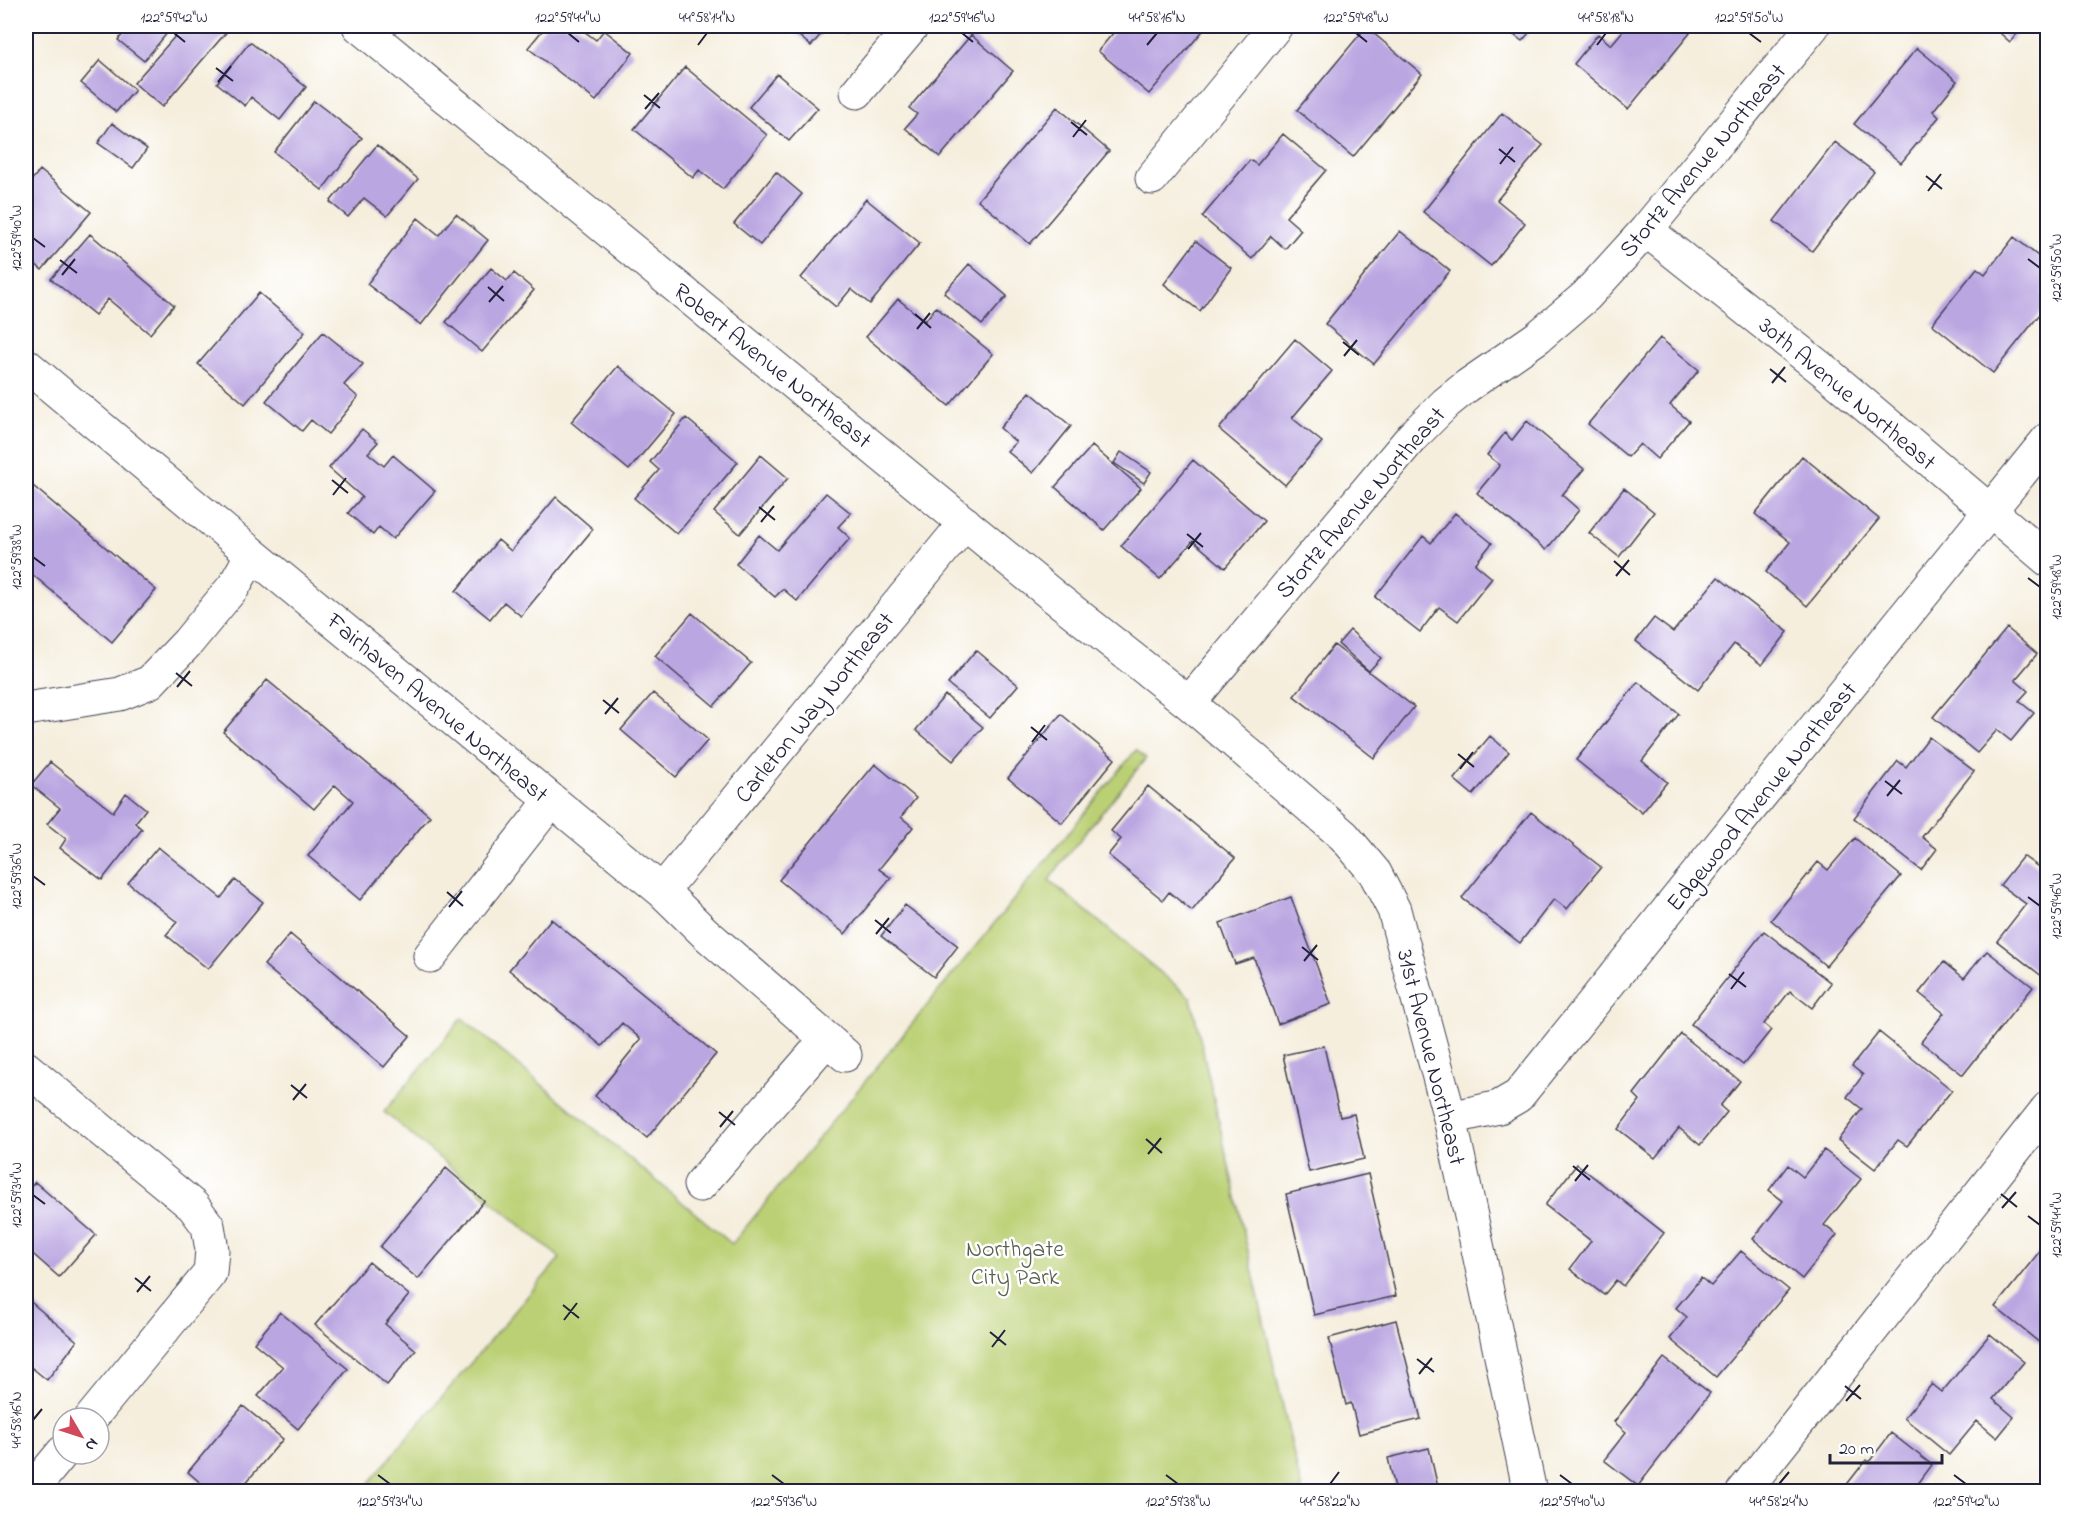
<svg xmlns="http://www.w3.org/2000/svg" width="2073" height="1517" font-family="'Indie Flower',sans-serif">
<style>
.green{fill:#bbd074;stroke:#6e7958;stroke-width:1.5}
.building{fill:#baa6e1}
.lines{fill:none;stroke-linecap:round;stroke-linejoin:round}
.minor-casing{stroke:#424153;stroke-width:35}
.minor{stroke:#fff;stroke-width:33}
.ticks{fill:none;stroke:#22223b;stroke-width:2}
.labels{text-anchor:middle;stroke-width:5;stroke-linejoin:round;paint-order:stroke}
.street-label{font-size:24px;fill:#22223b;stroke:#fff}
.park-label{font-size:24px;fill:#585f4f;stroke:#fff}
.neatline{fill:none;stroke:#22223b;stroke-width:2}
.ticks-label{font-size:15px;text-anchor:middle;fill:#22223b}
</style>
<rect width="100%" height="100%" fill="#fff"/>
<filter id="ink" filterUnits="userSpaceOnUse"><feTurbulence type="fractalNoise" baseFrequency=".0167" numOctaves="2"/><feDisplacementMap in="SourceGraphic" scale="12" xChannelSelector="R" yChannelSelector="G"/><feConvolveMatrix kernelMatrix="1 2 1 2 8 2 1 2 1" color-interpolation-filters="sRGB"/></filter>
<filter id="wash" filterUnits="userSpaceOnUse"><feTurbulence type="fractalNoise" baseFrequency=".008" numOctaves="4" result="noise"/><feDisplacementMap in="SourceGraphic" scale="24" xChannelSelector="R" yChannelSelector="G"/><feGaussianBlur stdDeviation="1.35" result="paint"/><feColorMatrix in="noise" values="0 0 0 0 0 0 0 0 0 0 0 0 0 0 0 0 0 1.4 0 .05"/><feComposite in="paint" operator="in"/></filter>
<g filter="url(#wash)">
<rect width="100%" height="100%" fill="#f5eedd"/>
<path class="green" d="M1136 750 1146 758 1065 858 1049 880 1191 998 1302 1491H362L560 1258 384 1112 462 1018 732 1244Z"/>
<g id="blocks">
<path class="building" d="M130 26H173L144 61 118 40Z
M184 26H225L229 29 162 107 134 83Z
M546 26H577L596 40 604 30 633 53 596 101 528 48Z
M787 26H828L811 46Z
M835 26H851L845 34Z
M1119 26H1207L1149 94 1098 51Z
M1502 26H1535L1522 41Z
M1627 26H1681L1690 33 1628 109 1574 64 1598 34 1611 45Z
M1992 26H2024L2010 42Z
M1366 27 1422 74 1353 157 1297 110Z
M971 35 1013 71 940 157 905 128 917 114 909 108Z
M250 42 306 87 280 120 251 97 245 106 217 83Z
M1917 48 1957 81 1933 111 1939 117 1901 163 1854 124Z
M100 60 135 90 116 112 81 83Z
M685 67 767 135 723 189 699 170 693 178 634 129Z
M777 74 818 108 789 141 749 107Z
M314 101 362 138 322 190 274 152Z
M1057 107 1109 151 1030 244 978 200Z
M1502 113 1543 145 1497 200 1525 223 1491 266 1423 212Z
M112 123 147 149 133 168 98 143Z
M1283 134 1326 170 1286 217 1301 230 1285 249 1271 236 1252 259 1202 217 1250 160 1257 165Z
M1835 142 1874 172 1812 251 1774 221Z
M377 145 418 179 387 216 364 198 348 217 330 202Z
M40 170 91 212 42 270 26 256V187Z
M776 172 802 194 760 245 734 224Z
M866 199 920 243 870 304 851 289 836 307 801 278Z
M456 214 488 240 421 325 367 284 418 218 439 235Z
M1400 231 1450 271 1374 364 1325 324Z
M90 234 174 305 150 334 108 299 95 315 51 279Z
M2014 237 2048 264V286L2042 293 2048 297V304L1993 373 1932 324 1977 268 1985 274Z
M1196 241 1231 268 1200 311 1164 284Z
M969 264 1007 296 982 325 944 293Z
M491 268 507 281 514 273 534 290 482 352 446 322Z
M259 293 305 332 245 404 198 364Z
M898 299 925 321 936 307 993 354 949 406 866 337Z
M323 332 363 364 344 385 358 397 328 434 311 420 302 431 266 401Z
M1660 338 1699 370 1670 405 1689 421 1657 459 1640 444 1628 457 1588 424Z
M1295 339 1332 371 1292 418 1322 442 1285 485 1219 429Z
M618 366 676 414 629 470 571 422Z
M1030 392 1071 426 1033 473 1007 451 1016 442 1000 428Z
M686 418 738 462 677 534 634 498 659 470 650 462Z
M1527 421 1584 469 1562 495 1579 510 1546 550 1477 493 1500 465 1487 455 1505 433 1512 440Z
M362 429 378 442 368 453 384 466 393 455 435 491 393 539 379 527 373 535 348 513 362 497 329 468Z
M1092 446 1141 488 1104 530 1055 487Z
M1121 452 1151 472 1144 483 1114 463Z
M761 455 788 478 740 534 714 512Z
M1802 456 1879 519 1807 606 1766 572 1790 542 1755 514Z
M1193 460 1264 521 1225 568 1193 541 1160 579 1121 546Z
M26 480 156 590 112 642 26 569Z
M1624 488 1654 512 1619 557 1589 533Z
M826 493 851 513 838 527 850 538 797 601 783 589 775 597 736 564 759 535 777 550Z
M556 497 593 529 521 616 504 602 490 619 456 591 498 540 511 551Z
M1455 513 1492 543 1475 564 1492 578 1458 621 1439 607 1420 632 1375 597 1423 536 1431 543Z
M1718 577 1788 632 1762 665 1734 644 1698 690 1636 641 1654 618 1673 632Z
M692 613 751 663 714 706 655 656Z
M2007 628 2037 654 2015 680 2028 691 2019 701 2034 713 2011 741 1997 730 1977 753 1933 717Z
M1350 630 1381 658 1369 671 1338 644Z
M1334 645 1414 707 1374 758 1294 696Z
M976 650 1018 685 990 718 948 684Z
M267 680 430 816 360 900 308 856 353 801 335 785 314 809 223 732Z
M1638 682 1679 714 1642 761 1667 782 1642 813 1576 760Z
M653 693 708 740 676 777 621 730Z
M945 695 983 727 953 761 916 730Z
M1061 714 1115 759 1062 823 1008 778Z
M1490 736 1509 752 1473 795 1454 779Z
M1929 737 1974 771 1922 837 1937 849 1921 870 1854 818 1898 761 1906 767Z
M50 762 113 812 126 793 146 809 135 823 142 829 102 880 60 848 66 839 47 824 60 808 31 785Z
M875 764 916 798 901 817 913 827 879 869 891 878 845 934 779 880Z
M1148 786 1235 858 1192 911 1169 892 1163 900 1108 855 1121 839 1111 831Z
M1531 812 1601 867 1567 909 1554 899 1520 943 1462 898Z
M1855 838 1901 876 1826 966 1771 920 1818 862 1828 870Z
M158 847 221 898 235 880 263 902 208 969 166 935 177 922 128 883Z
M2023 856 2048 874V972L2043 977 1997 941 2026 904 2000 885Z
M1291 897 1331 1004 1278 1024 1254 958 1235 964 1220 923Z
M905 905 958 946 934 977 881 936Z
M551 919 716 1054 647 1138 595 1096 641 1039 622 1023 602 1046 509 970Z
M1764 931 1831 983 1812 1008 1790 991 1764 1024 1771 1030 1743 1065 1691 1024Z
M290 934 410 1036 384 1067 264 965Z
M1987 951 2033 987 1963 1075 1921 1042 1944 1013 1919 993 1944 962 1964 978Z
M1879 1032 1952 1090 1907 1146 1898 1140 1875 1169 1838 1140 1862 1109 1847 1097 1863 1075 1852 1066Z
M1681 1034 1740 1081 1720 1106 1727 1112 1700 1145 1679 1128 1655 1158 1618 1129 1640 1100 1634 1094Z
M1324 1046 1340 1117 1354 1114 1364 1159 1309 1172 1283 1055Z
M1824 1150 1861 1179 1824 1225 1837 1235 1802 1279 1753 1239 1783 1201 1769 1190 1788 1165 1803 1177Z
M1577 1164 1664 1233 1623 1286 1616 1280 1604 1295 1570 1269 1591 1241 1545 1205Z
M446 1168 484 1201 418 1279 380 1247Z
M1368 1174 1396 1296 1314 1315 1286 1194Z
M35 1182 96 1235 59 1277 26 1248V1192Z
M2048 1241V1344L2045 1347 1995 1307Z
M1741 1251 1789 1290 1716 1377 1670 1339 1687 1317 1676 1308 1701 1278 1711 1286Z
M369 1262 409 1295 385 1324 416 1350 387 1385 315 1325Z
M26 1298 77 1341 47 1380 26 1363Z
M280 1312 348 1369 298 1429 258 1396 283 1367 254 1343Z
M1396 1320 1421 1419 1359 1434 1351 1403 1346 1405 1329 1338Z
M1990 1334 2024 1362 1993 1399 2014 1417 1997 1438 1977 1421 1949 1455 1904 1418 1932 1384 1942 1392Z
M1664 1358 1710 1393 1638 1486 1604 1460 1626 1432 1614 1422Z
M243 1406 283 1439 238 1492H211L188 1472Z
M1891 1433 1932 1465 1912 1492H1841L1866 1460 1869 1462Z
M1429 1448 1439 1492H1396L1388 1458Z"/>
</g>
</g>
<g filter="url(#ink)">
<use href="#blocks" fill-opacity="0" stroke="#424153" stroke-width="1.5"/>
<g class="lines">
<g class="minor-casing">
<path id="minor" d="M359 26 1052 595 1189 703 1344 836 1375 873 1394 910 1450 1118 1530 1492
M857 92 912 26
M1152 178 1276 26
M1646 230 1827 373 2048 560
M26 365 252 554 662 891 705 933 845 1055
M1189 703 1412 437 1446 403 1467 386 1538 337 1586 296 1646 230 1813 26
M26 709 120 694 150 682 188 642 234 586 252 554
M662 891 965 523
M430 956 551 801
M26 1068 193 1206 208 1226 212 1250 210 1273 91 1418
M1450 1118 1499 1107 1518 1096 2048 439
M700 1185 827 1039
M30 1492 63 1452
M1743 1492 2048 1108"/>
</g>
<use href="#minor" class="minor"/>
</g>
</g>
<path class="ticks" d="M174 33 185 42M568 33 579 42M962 33 973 42M1356 33 1367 42M1749 33 1761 42M698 45 707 33M1147 45 1157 33M1597 45 1606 33M216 68 233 81M218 82 231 66M644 95 660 108M645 109 659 93M1071 122 1087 135M1073 137 1086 120M1499 149 1515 162M1500 164 1513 147M1926 176 1942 189M1928 191 1941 174M33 238 45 247M2028 259 2040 268M60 260 77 273M62 275 75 259M488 287 504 301M489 302 503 286M915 314 931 328M917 329 930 313M1343 342 1359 355M1344 356 1357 340M1770 369 1786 382M1772 383 1785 367M332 480 348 493M333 495 346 478M759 507 775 520M761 522 774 506M1187 534 1203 547M1188 549 1201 533M33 557 45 566M1614 561 1630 575M1616 576 1629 560M2028 578 2040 587M176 673 192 686M177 687 190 671M603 700 619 713M605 714 618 698M1031 727 1047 740M1032 742 1045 725M1458 754 1474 767M1460 769 1473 752M1885 781 1902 794M1887 796 1900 780M33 876 45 885M447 892 463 906M2028 897 2040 906M449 907 462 891M875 920 891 933M876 934 889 918M1302 947 1318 960M1304 961 1317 945M1729 974 1746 987M1731 989 1744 972M291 1085 307 1098M293 1100 306 1084M719 1112 735 1125M720 1127 733 1111M1146 1139 1162 1153M1148 1154 1161 1138M1573 1166 1590 1180M1575 1181 1588 1165M2001 1194 2017 1207M33 1195 45 1204M2002 1208 2016 1192M2028 1216 2040 1225M135 1278 151 1291M137 1292 150 1276M563 1305 579 1318M564 1320 577 1303M990 1332 1006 1345M992 1347 1005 1330M1417 1359 1434 1372M1419 1374 1432 1358M1845 1386 1861 1399M1846 1401 1860 1385M33 1420 42 1409M378 1475 390 1484M772 1475 784 1484M1166 1475 1178 1484M1560 1475 1572 1484M1954 1475 1966 1484M1330 1484 1339 1472M1779 1484 1789 1472"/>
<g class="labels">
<g class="street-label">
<text transform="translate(1702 160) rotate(-50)" y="8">Stortz Avenue Northeast</text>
<text transform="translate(773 365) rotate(39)" y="8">Robert Avenue Northeast</text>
<text transform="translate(1848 393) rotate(40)" y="8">30th Avenue Northeast</text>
<text transform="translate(1360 502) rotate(-49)" y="8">Stortz Avenue Northeast</text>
<text transform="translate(438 707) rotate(40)" y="8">Fairhaven Avenue Northeast</text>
<text transform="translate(814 707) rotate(-51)" y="8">Carleton Way Northeast</text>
<text transform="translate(1761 796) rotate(-51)" y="8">Edgewood Avenue Northeast</text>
<text transform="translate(1432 1057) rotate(76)" y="8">31st Avenue Northeast</text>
</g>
<g class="park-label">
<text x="1015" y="1256">Northgate<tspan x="1015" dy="28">City Park</tspan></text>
</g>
</g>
<rect width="2073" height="1517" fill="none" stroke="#fff" stroke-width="66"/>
<g transform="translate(81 1436) rotate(129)"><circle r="28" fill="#ffffff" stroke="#a7a7b1" stroke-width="1.5"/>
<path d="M0-4.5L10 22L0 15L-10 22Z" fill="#d1495b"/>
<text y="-9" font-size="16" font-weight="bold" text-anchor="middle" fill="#22223b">N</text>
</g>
<path d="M1830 1454v9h112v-9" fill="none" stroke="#22223b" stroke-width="3"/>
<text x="1839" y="1454" font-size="18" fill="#22223b" stroke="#ffffff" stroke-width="4.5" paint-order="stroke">20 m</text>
<rect x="33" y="33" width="2007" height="1451" class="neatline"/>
<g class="ticks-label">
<text x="174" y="22">122°59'42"W</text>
<text x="568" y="22">122°59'44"W</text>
<text x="707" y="22">44°58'14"N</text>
<text x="962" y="22">122°59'46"W</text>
<text x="1157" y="22">44°58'16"N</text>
<text x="1356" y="22">122°59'48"W</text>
<text x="1606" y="22">44°58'18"N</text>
<text x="1749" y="22">122°59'50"W</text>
<text transform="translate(16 238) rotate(-90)" y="5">122°59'40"W</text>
<text transform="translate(2056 268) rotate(-90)" y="5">122°59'50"W</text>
<text transform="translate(16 557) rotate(-90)" y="5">122°59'38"W</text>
<text transform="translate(2056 587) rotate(-90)" y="5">122°59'48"W</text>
<text transform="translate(16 876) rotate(-90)" y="5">122°59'36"W</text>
<text transform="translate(2056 906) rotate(-90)" y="5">122°59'46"W</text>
<text transform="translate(16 1195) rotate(-90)" y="5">122°59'34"W</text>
<text transform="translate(2056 1225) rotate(-90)" y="5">122°59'44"W</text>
<text transform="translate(16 1420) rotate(-90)" y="5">44°58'16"N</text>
<text x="390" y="1506">122°59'34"W</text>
<text x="784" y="1506">122°59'36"W</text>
<text x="1178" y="1506">122°59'38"W</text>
<text x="1330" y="1506">44°58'22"N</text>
<text x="1572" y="1506">122°59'40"W</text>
<text x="1779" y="1506">44°58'24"N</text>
<text x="1966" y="1506">122°59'42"W</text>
</g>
</svg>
